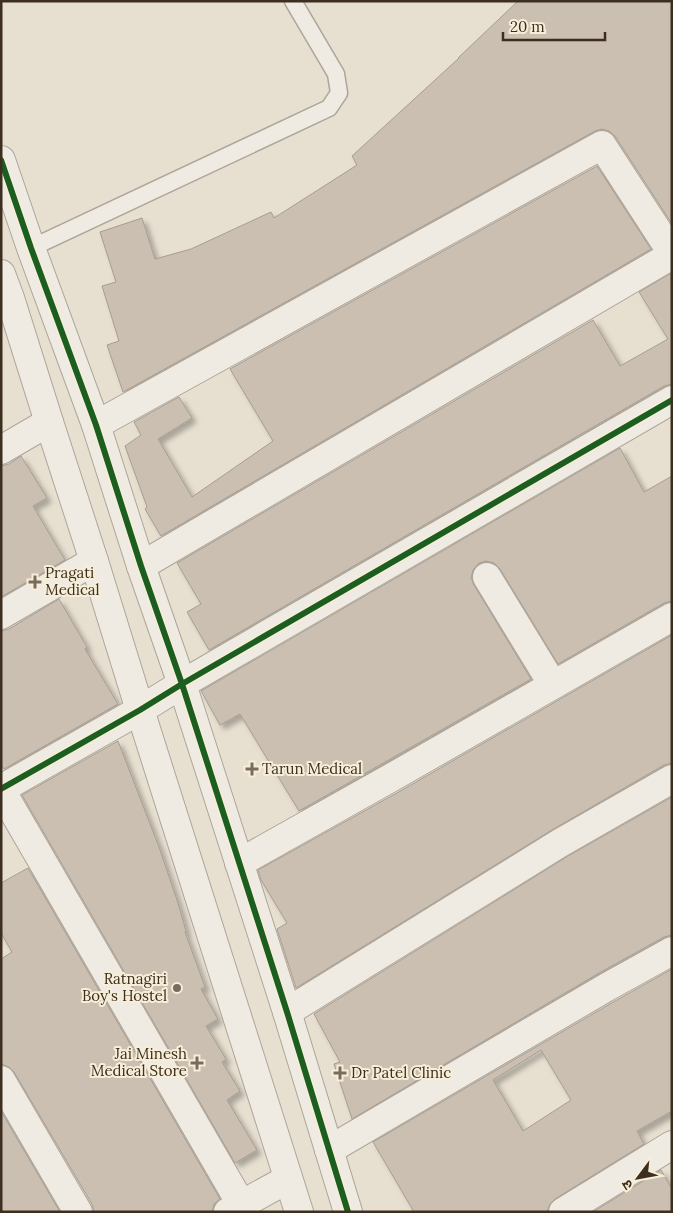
<svg xmlns="http://www.w3.org/2000/svg" width="673" height="1213" font-family="Lora,'Noto Sans Devanagari',serif">
<style>
.building{fill:#cbbfb2;stroke:#a89c90;fill-rule:evenodd;filter:url(#shadow)}
.lines{fill:none;stroke-linecap:round;stroke-linejoin:round}
.service-casing{stroke:#ada599;stroke-width:19}
.minor-casing{stroke:#ada599;stroke-width:30}
.tertiary-casing{stroke:#ada599;stroke-width:30}
.service{stroke:#efebe3;stroke-width:16}
.minor{stroke:#efebe3;stroke-width:28}
.tertiary{stroke:#efebe3;stroke-width:28}
.cycleway-casing{stroke:#f7eed8;stroke-width:9}
.cycleway{stroke:#1b5e20;stroke-width:6}
.poi-dot{fill:#786c5e;stroke:#f7eed8;stroke-width:2}
.labels{text-anchor:middle;stroke-width:4;stroke-linejoin:round;paint-order:stroke}
.poi-label{font-size:15px;fill:#3d2e20;stroke:#f7eed8;text-anchor:start}
</style>
<defs>
<filter id="shadow"><feDropShadow dx="4.5" dy="4.5" stdDeviation="2.5" flood-color="#0004"/></filter>
</defs>
<rect width="100%" height="100%" fill="#e7e0d1"/>
<path class="building" d="M518 1H672V224L615 136 609 131 602 129 595 131 123 392 107 345 119 341 102 286 116 282 100 232 142 218 155 259 191 249 271 212 274 218 357 165 352 156 459 58H458Z
M597 166 651 249 161 536 145 509 147 507 125 446 141 435 134 422 179 397 192 418 158 439 192 497 273 441 230 369Z
M671 273 672 384 664 386 209 650 187 612 201 604 177 563 593 320 620 366 668 339 639 292Z
M620 448 644 492 672 476V601L664 603 558 664 500 569 494 563 486 561 479 563 473 570 471 578 474 585 531 679 299 811 240 714 220 725 201 691Z
M21 456 47 498 33 506 65 560 1 597V466L9 464Z
M59 599 87 647 85 649 118 704 4 769 1 765V631L9 629Z
M672 635V763L664 765 552 830 296 988 277 929 287 923 261 880 258 870 395 794Z
M118 741 159 847 178 903 186 931 185 932 205 987 201 989 218 1019 206 1026 226 1059 222 1062 240 1091 227 1100 257 1150 235 1163 22 795Z
M672 797V935L664 937 599 973 352 1119 334 1064 340 1062 314 1014 568 856Z
M28 868 220 1199 214 1204 212 1212H94L92 1204 14 1072 9 1067 1 1064V959L12 952 1 933V883Z
M672 969V1111L637 1131 644 1144 555 1199 550 1204 547 1212H414L373 1142 615 1001ZM541 1050 571 1100 523 1131 493 1080Z
M1 1111 60 1212H1Z
M661 1170 672 1189V1212H593Z"/>
<g class="lines">
<g class="service-casing">
<path id="service" d="M31 248 329 108 339 93 336 74 293 1"/>
</g>
<g class="minor-casing">
<path id="minor" d="M96 425 602 145 672 253
M1 450 49 422
M141 566 672 255
M487 577 553 685
M1 615 94 561
M1 789 140 710 182 684 672 400
M1 790 241 1204
M239 863 387 780 672 617
M287 1012 560 843 672 779
M1 1080 78 1212
M329 1150 607 987 672 951
M228 1212 288 1179
M563 1212 672 1145"/>
</g>
<g class="tertiary-casing">
<path id="tertiary" d="M1 160 31 248 96 425 141 566 182 684 287 1012 348 1212
M1 274 10 298 49 422 94 561 140 710 299 1212"/>
</g>
<use href="#service" class="service"/>
<use href="#minor" class="minor"/>
<use href="#tertiary" class="tertiary"/>
<g class="cycleway-casing">
<path id="cycleway" d="M1 160 31 248 96 425 141 566 182 684 287 1012 348 1212
M1 789 140 710 182 684 672 400"/>
</g>
<use href="#cycleway" class="cycleway"/>
</g>
<g class="poi-dot">
<path d="M32.5 574.5h5v5h5v5h-5v5h-5v-5h-5v-5h5z"/>
<path d="M249.5 761.5h5v5h5v5h-5v5h-5v-5h-5v-5h5z"/>
<circle cx="177" cy="988" r="5"/>
<path d="M194.5 1055.5h5v5h5v5h-5v5h-5v-5h-5v-5h5z"/>
<path d="M337.5 1065.5h5v5h5v5h-5v5h-5v-5h-5v-5h5z"/>
</g>
<g class="labels">
<g class="poi-label">
<text x="45" y="578">Pragati<tspan x="45" dy="17">Medical</tspan></text>
<text x="262" y="774">Tarun Medical</text>
<text x="167" y="984" text-anchor="end">Ratnagiri<tspan x="167" dy="17">Boy's Hostel</tspan></text>
<text x="187" y="1059" text-anchor="end">Jai Minesh<tspan x="187" dy="17">Medical Store</tspan></text>
<text x="351" y="1078">Dr Patel Clinic</text>
</g>
</g>
<rect width="673" height="1213" fill="none" stroke="#3d2e20" stroke-width="5"/>
<g transform="translate(638 1178) rotate(238)" stroke="#f7eed8" stroke-width="4" paint-order="stroke">
<path d="M0-4L9 19L0 12L-9 19Z" fill="#3d2e20"/>
<text y="-8" font-size="14" font-weight="bold" text-anchor="middle" fill="#3d2e20">उ</text>
</g>
<path d="M503 32v8h102v-8" fill="none" stroke="#3d2e20" stroke-width="2.5"/>
<text x="510" y="32" font-size="15" fill="#3d2e20" stroke="#f7eed8" stroke-width="4" paint-order="stroke">20 m</text>
</svg>
